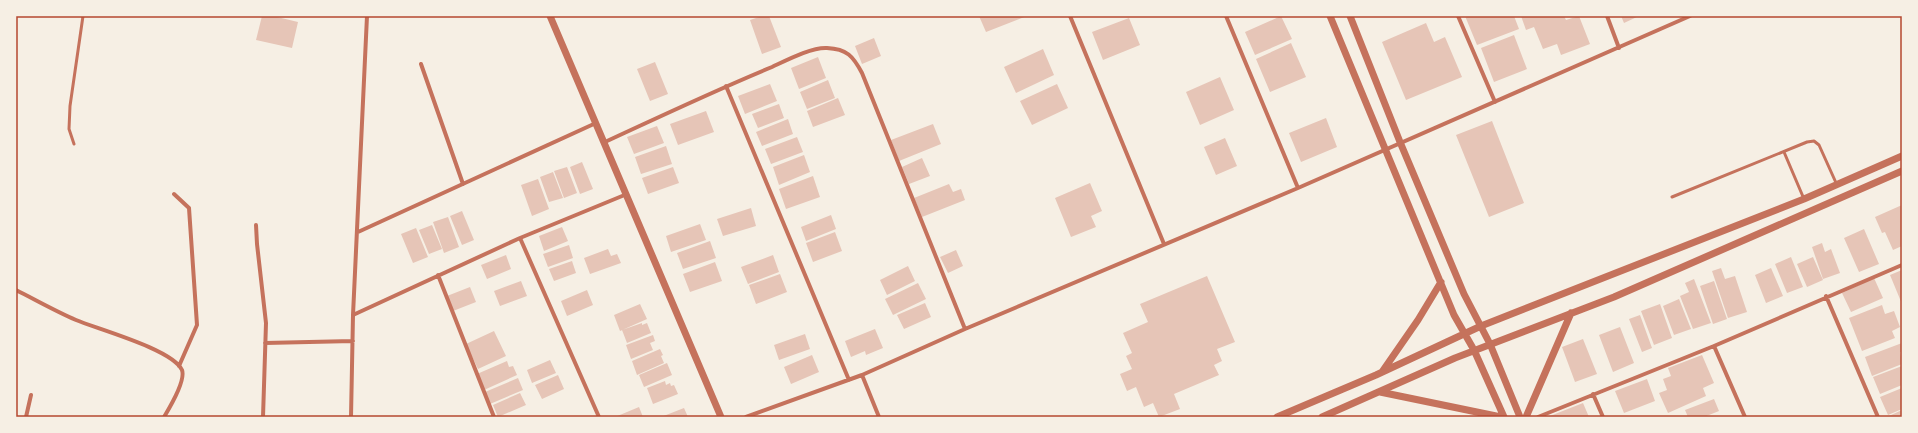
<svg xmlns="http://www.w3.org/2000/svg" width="1918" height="433" font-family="'Noto Sans',sans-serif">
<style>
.building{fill:#e6c5b7}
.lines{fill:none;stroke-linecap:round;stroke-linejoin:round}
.service{stroke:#c5725c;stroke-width:3}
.minor{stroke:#c5725c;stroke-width:4}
.tertiary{stroke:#c5725c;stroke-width:7}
.neatline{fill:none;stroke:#b5482f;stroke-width:1.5}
</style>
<rect width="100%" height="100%" fill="#f6efe4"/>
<path class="building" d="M262 16H273L298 22 292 48 256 40Z
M762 16H769L781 47 762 54 750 20Z
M979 16H1027L986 32Z
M1281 16 1292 39 1255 55 1245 32Z
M1465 16H1514L1519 29 1477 45Z
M1521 16H1564L1566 20 1579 16 1590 44 1561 55 1557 44 1543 49 1534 27 1526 30Z
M1621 16H1639L1624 23Z
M1129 18 1140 45 1103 60 1092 32Z
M1426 23 1434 42 1445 37 1462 77 1406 100 1382 42Z
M1514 35 1527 69 1494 82 1481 48Z
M874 38 881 56 862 64 855 46Z
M1291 43 1306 77 1270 92 1256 59Z
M1043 49 1054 75 1016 93 1004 67Z
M818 57 826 78 799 89 791 68Z
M655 62 668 94 650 101 637 69Z
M1220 77 1234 110 1200 125 1186 92Z
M828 80 835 98 807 109 800 92Z
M770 84 777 101 745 114 738 96Z
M1057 84 1068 108 1032 125 1020 101Z
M838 98 845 115 813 127 807 111Z
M779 104 784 118 758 128 752 114Z
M706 111 714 132 678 145 670 124Z
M1326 118 1337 147 1301 162 1289 133Z
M788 119 793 134 762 146 756 132Z
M1492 121 1524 203 1489 217 1456 135Z
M933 124 941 144 899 161 891 140Z
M657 126 664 143 634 154 627 137Z
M797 137 803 152 771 164 765 149Z
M1225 138 1237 166 1216 175 1204 147Z
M666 146 672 164 641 174 635 157Z
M804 155 810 172 779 185 773 167Z
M922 158 930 176 909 184 902 167Z
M582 162 593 189 580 194 570 167Z
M567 167 577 193 564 198 554 171Z
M673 167 679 183 648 194 642 178Z
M553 172 563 198 549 202 540 177Z
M813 176 820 197 786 209 779 189Z
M538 179 549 209 532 216 521 185Z
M1090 183 1102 211 1091 216 1096 227 1071 237 1055 198Z
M949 184 953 192 961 189 965 200 922 217 914 198Z
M1902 205V246L1893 250 1885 232 1882 233 1875 217Z
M751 208 756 226 723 236 717 219Z
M462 211 474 240 462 245 450 216Z
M831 215 836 229 806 241 801 227Z
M448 217 459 247 444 253 433 222Z
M700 224 706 240 671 252 666 236Z
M432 225 442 249 429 254 419 230Z
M562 227 568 241 544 251 539 236Z
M416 228 428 257 413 263 401 234Z
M1864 229 1879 264 1859 272 1844 238Z
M835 232 842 251 813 262 806 243Z
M710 241 716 258 683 269 677 253Z
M1822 243 1825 252 1831 249 1840 273 1823 279 1812 247Z
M569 245 573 258 548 267 543 254Z
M608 249 611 256 617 254 621 263 590 274 584 258Z
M956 250 963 266 948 273 940 257Z
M506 255 511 269 487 279 481 265Z
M773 255 779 272 748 284 741 267Z
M1791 257 1803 287 1787 293 1775 264Z
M1813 257 1823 280 1807 287 1797 264Z
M572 261 576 273 554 281 549 269Z
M715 262 722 281 690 292 683 274Z
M908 266 915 281 887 295 880 280Z
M1721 268 1725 279 1735 276 1747 312 1728 318 1712 271Z
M1771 268 1783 296 1766 303 1755 275Z
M1902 270V304L1890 275Z
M780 274 787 292 756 304 749 285Z
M1207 276 1235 342 1217 349 1222 361 1214 365 1219 375 1174 394 1180 409 1159 417 1153 403 1144 407 1136 387 1127 391 1120 374 1132 369 1126 356 1132 353 1123 333 1148 322 1140 304Z
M1874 278 1883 298 1851 312 1842 293Z
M1694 279 1711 323 1693 329 1680 296 1689 292 1685 283Z
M521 281 527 296 500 306 494 291Z
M1714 281 1727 319 1713 324 1700 286Z
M918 283 926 299 893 315 885 299Z
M470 287 476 302 453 311 447 296Z
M587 290 593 305 567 316 561 301Z
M1679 299 1691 329 1674 335 1663 306Z
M925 303 931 317 904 329 897 315Z
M640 304 647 319 620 331 614 315Z
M1660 304 1672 338 1654 345 1641 311Z
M1882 305 1885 314 1894 311 1900 327 1892 331 1895 338 1862 351 1849 318Z
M1640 315 1652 348 1642 352 1629 319Z
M642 323V325L647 323 651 333 627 343 622 330Z
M1620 327 1634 363 1613 372 1599 335Z
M875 329 883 348 866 355 865 351 851 357 845 341Z
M494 331 506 356 478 369 466 344Z
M805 334 810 349 779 360 774 345Z
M653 335 655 341 650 343 653 350 631 359 626 345Z
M1583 339 1597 374 1575 382 1562 347Z
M1902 343V352H1900L1902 364 1872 376 1865 357Z
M660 349 663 355 661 356 664 363 637 375 632 361Z
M812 355 819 372 791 384 784 367Z
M1702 355 1714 383 1703 388 1706 396 1668 413 1659 393 1667 390 1663 379 1671 376 1668 368Z
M550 360 556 373 532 383 527 370Z
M507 361 509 367 513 366 517 375 484 390 477 374Z
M667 363 672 375 644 387 639 375Z
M1902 366V385L1880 394 1873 377Z
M558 375 564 389 542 399 535 385Z
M518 378 523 390 490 404 485 392Z
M1647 379 1655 401 1624 413 1615 391Z
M665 381 666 385 670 383 671 386 674 385 678 394 653 404 647 388Z
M1902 388V409L1888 415 1880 397Z
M520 393 526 405 498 417 493 405Z
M1714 399 1719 411 1704 417H1688L1685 410Z
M1583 403 1589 417H1550V416Z
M639 407 643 417H615Z
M684 408 688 417H661Z
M1902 410V417H1889V416Z"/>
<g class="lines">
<path class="service" d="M74 144 69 129 70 106 83 16
M1784 152 1804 199
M1672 197 1807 142 1814 141 1819 145 1837 185"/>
<path class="minor" d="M1070 16 1164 244
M1226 16 1298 188
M1458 16 1495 102
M1607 16 1619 48
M421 64 463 184
M726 86 849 380
M605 142C661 116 716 90 772 67 787 60 812 47 827 48 847 49 853 56 862 73L965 329
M174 194 189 208 197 325 179 366
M256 225 257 244 266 323 263 417
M358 232 596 123
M520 238 599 417
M438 275 494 417
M16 290C36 300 55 311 76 320 97 329 172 349 182 370 186 381 170 407 164 417
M1826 296 1878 417
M353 315 520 238 627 194
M265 343 353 341
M1714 346 1745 417
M862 375 879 417
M1593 394 1603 417
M26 417 31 395
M351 417 353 315 367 16
M746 417 862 375 965 329 1298 188 1690 16
M1538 417 1714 346 1902 265"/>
<path class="tertiary" d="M550 16 721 417
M1330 16 1454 315 1474 350 1504 417
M1350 16 1400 142 1464 294 1490 344 1520 417
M1382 372 1418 320 1441 282
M1380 392 1501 417
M1277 417 1376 375 1481 326 1804 199 1902 156
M1322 417 1455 358 1614 297 1902 171
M1526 417 1571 313"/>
</g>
<rect width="1918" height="433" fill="none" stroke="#f6efe4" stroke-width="34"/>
<rect x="17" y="17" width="1884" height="399" class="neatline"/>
</svg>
